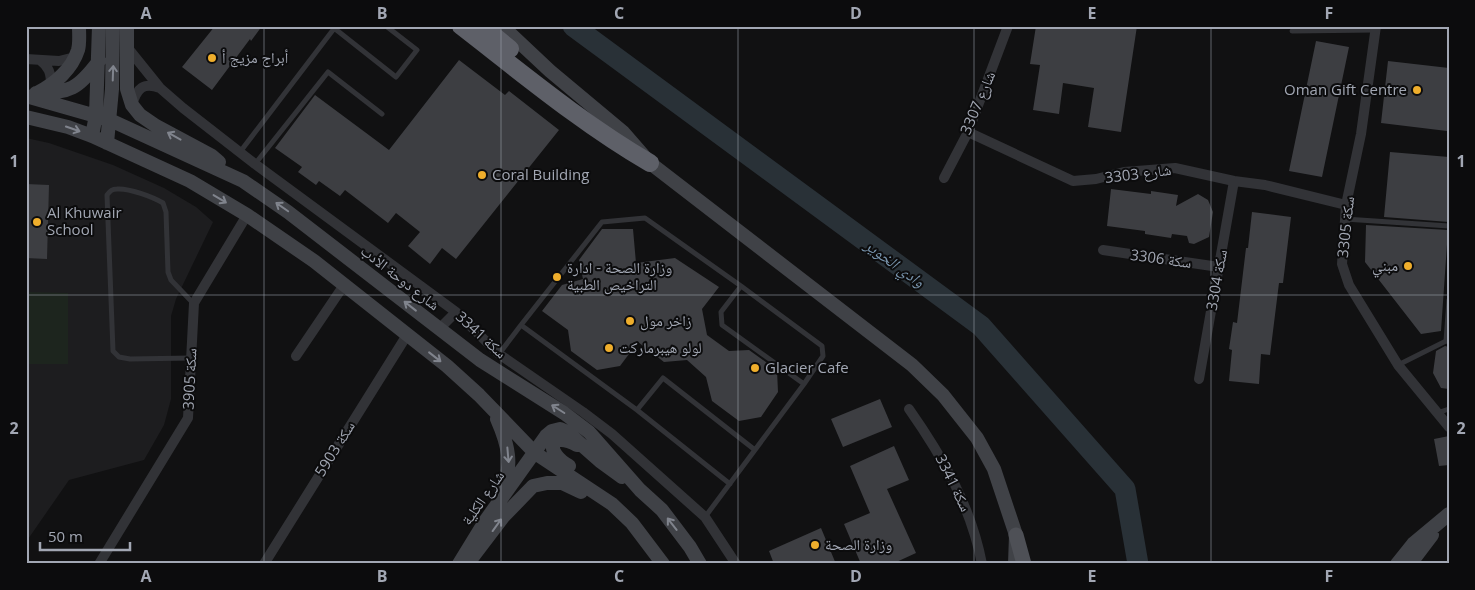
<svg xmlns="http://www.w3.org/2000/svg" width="1475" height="590" font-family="'Open Sans','Noto Naskh Arabic',sans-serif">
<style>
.built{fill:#1d1d1f}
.green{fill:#1d251e}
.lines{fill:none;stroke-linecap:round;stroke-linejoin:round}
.river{stroke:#293137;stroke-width:21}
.building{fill:#3d3e42}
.lane{stroke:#323337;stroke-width:5}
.street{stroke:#323337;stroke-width:10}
.secondary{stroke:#404247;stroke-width:14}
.primary{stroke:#4e5056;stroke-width:15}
.highway{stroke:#5e6068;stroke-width:18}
.oneway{stroke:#80848d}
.grid{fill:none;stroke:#a2a7b3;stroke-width:1;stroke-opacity:0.55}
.poi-dot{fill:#efae2c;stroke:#0c0c0d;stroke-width:2}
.labels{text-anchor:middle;stroke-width:4;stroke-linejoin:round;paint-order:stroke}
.poi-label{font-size:15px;fill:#a2a7b3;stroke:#0c0c0d;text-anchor:start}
.street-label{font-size:15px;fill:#a2a7b3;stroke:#0c0c0d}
.water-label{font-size:16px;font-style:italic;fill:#7995ae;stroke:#0c0c0d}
.neatline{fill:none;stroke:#a2a7b3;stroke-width:2}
.grid-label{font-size:16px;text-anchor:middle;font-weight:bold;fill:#a2a7b3}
</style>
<rect width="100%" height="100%" fill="#111112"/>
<path class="built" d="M26 138 49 143 113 165 164 188 196 207 213 222 176 299 171 316V399L164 425 144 460 69 480 26 542Z"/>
<path class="green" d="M26 292 68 293V364H26Z"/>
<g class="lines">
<path class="river" d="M573 26 981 326 1125 489 1138 564"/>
</g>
<path class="building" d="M215 26H262L251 41 250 39 212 90 182 67Z
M1036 26H1137L1121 132 1088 127 1094 88 1063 83 1059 114 1033 110 1040 65 1030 64Z
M1316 41 1349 47 1322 177 1289 171Z
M459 60 505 95 509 91 559 130 456 259 442 248 430 264 408 246 420 232 396 213 388 223 345 190 340 196 319 181 316 185 298 172 302 167 275 148 315 95 389 150Z
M1388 61 1449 68V113L1447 131 1381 123Z
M1390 152 1449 157V222L1384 217Z
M26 184 49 185 47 259 26 258Z
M1111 189 1151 194V191L1178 195 1176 206 1198 194 1208 200 1213 212 1209 237 1194 244 1189 243 1187 236 1172 234 1171 238 1145 234V231L1107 226Z
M1252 212 1291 217 1283 283H1279L1270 355 1261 354 1259 384 1229 381 1232 350 1229 349 1233 322 1237 323 1246 248H1248Z
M1366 225 1448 230 1441 331 1421 334 1365 262Z
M602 229H633L636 263 675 258 719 287 702 309 707 335 729 351 749 350 777 370 778 392 761 417 739 421 712 401 706 377 687 360 664 362 638 342 620 366 597 370 571 351 568 330 542 311 562 285 583 279 579 260Z
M1445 346 1449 347V389L1441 388 1433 373 1436 351Z
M880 399 892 427 843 447 831 419Z
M1449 436V465L1439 466 1434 439Z
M894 446 909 480 887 489 916 553 892 564H861L844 524 870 513 850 466Z
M821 528 836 564H774L769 551Z"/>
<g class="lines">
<path class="lane" d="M334 28 396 77 417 50 386 26
M1292 31 1375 30
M240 152 336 26
M255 164 328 72 382 114
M1345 219 1449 226
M521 325 602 222 645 218 741 286
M1446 341 1449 300
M499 354 521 325 637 410
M191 358 130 359 119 357 113 351 107 195C110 191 112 189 117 189 129 188 153 197 163 203L166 212 168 272 171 280 193 303
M1398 365 1446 341 1449 342
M1437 413 1449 409
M730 484 637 410 663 378 755 450
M705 517 804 384 722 325 721 312 741 286 822 346 823 356 804 384"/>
<path class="street" d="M1376 26 1361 134 1346 205 1342 264 1349 285 1398 365 1449 427
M127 47 160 88 183 108 255 164 456 312 499 354 583 412 612 434 705 517 736 564
M26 59 59 61 75 57
M40 60C49 67 51 73 51 85
M132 105C137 88 143 82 160 88
M968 132 1073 181 1096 179 1124 172 1175 168 1234 181 1265 185 1346 205
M944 178 968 132 1008 26
M1103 250 1219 267
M439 329 456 312
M296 356 344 285
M1199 379 1234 181
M909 409C942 456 971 506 982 564
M99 564 188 418 194 303 247 215
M264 564 407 335"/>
<path class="secondary" d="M127 26V89L132 105 140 115 156 126 212 156 219 162
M502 26 550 71 623 132 650 163 912 365 943 395 977 438 994 469 1016 535 1015 564
M36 93C70 93 78 89 99 61
M37 93C55 84 72 69 78 50 80 43 79 34 79 26
M26 96 110 120 243 181 288 212 480 360 564 413 589 432 640 490 662 510 690 547 700 564
M26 117 68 127 92 136 190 181 247 215 314 261 447 366 479 395 535 453 612 504 632 523 663 564
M92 136 96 115 99 26
M107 143 112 89 113 26
M497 419C508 444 514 466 501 492
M569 466C545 453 548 430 577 445
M468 563 503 517 533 486 547 483H562L581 492
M459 564 486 520 546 436 552 431 560 429 567 432 600 461 622 477
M1397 564 1413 544 1449 514
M1410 564 1432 535"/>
<path class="primary" d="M1016 535 1024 564"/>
<path class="highway" d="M461 26C523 74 583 124 650 163
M482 26 510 49"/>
</g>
<defs><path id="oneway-shaft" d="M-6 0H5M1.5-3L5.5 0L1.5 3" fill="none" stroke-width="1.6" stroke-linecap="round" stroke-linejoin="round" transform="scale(1.25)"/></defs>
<g class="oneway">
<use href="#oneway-shaft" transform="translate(113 73) rotate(-88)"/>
<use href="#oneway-shaft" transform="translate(73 129) rotate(19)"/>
<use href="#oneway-shaft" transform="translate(174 136) rotate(-151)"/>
<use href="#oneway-shaft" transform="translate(220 199) rotate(31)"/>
<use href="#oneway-shaft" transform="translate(282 207) rotate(-145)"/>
<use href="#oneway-shaft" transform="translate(410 306) rotate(-142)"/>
<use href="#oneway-shaft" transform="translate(435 357) rotate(38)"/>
<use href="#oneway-shaft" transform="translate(558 409) rotate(-148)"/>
<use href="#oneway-shaft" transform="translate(508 455) rotate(85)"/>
<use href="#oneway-shaft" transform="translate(672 524) rotate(-128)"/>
<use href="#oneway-shaft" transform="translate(497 525) rotate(-54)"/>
</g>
<path class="grid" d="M264 26V564M501 26V564M738 26V564M974 26V564M1211 26V564M26 295H1449"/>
<g class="poi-dot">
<circle cx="212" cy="58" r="5"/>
<circle cx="1417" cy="90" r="5"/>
<circle cx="482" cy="175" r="5"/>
<circle cx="37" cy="222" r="5"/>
<circle cx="1408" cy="266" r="5"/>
<circle cx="557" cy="277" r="5"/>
<circle cx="630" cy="321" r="5"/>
<circle cx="609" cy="348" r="5"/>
<circle cx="755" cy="368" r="5"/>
<circle cx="815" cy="545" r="5"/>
</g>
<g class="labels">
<g class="poi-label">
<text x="222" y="63">أبراج مزيج أ</text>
<text x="1407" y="95" text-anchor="end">Oman Gift Centre</text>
<text x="492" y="180">Coral Building</text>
<text x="47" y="218">Al Khuwair<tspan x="47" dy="17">School</tspan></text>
<text x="1398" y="271" text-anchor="end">مبني</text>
<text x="567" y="273">وزارة الصحة - ادارة<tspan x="567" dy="17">التراخيص الطبية</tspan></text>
<text x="640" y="326">زاخر مول</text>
<text x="619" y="353">لولو هيبرماركت</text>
<text x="765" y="373">Glacier Cafe</text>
<text x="825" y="550">وزارة الصحة</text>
</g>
<g class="street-label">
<text transform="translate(978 103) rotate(-67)" y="5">3307 شارع</text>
<text transform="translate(1138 174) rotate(-7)" y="5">3303 شارع</text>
<text transform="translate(1346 227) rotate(-84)" y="5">3305 سكة</text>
<text transform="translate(1161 259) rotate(8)" y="5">سكة 3306</text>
<text transform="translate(400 278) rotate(38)" y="5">شارع دوحة الأدب</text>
<text transform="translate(1217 280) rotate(-80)" y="5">سكة 3304</text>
<text transform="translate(481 335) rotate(42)" y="5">سكة 3341</text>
<text transform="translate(190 379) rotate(-87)" y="5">سكة 3905</text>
<text transform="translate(335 449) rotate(-58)" y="5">سكة 5903</text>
<text transform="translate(953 483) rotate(64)" y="5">سكة 3341</text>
<text transform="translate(483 498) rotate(-55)" y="5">شارع الكلية</text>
</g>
<g class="water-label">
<text transform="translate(895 263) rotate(36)" y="6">وادي الخوير</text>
</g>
</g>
<rect width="1475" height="590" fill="none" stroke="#0c0c0d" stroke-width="55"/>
<path d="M40 542v8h90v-8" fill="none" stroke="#a2a7b3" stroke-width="2.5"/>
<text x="48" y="542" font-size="15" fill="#a2a7b3" stroke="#0c0c0d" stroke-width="4" paint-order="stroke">50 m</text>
<rect x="28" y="28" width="1420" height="534" class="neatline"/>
<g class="grid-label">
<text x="146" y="19">A</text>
<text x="382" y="19">B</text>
<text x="619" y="19">C</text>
<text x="856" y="19">D</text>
<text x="1092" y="19">E</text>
<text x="1329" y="19">F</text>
<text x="14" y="167">1</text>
<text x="1461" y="167">1</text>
<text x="14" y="434">2</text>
<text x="1461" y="434">2</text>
<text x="146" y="582">A</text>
<text x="382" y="582">B</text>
<text x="619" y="582">C</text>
<text x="856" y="582">D</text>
<text x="1092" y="582">E</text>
<text x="1329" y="582">F</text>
</g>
</svg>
